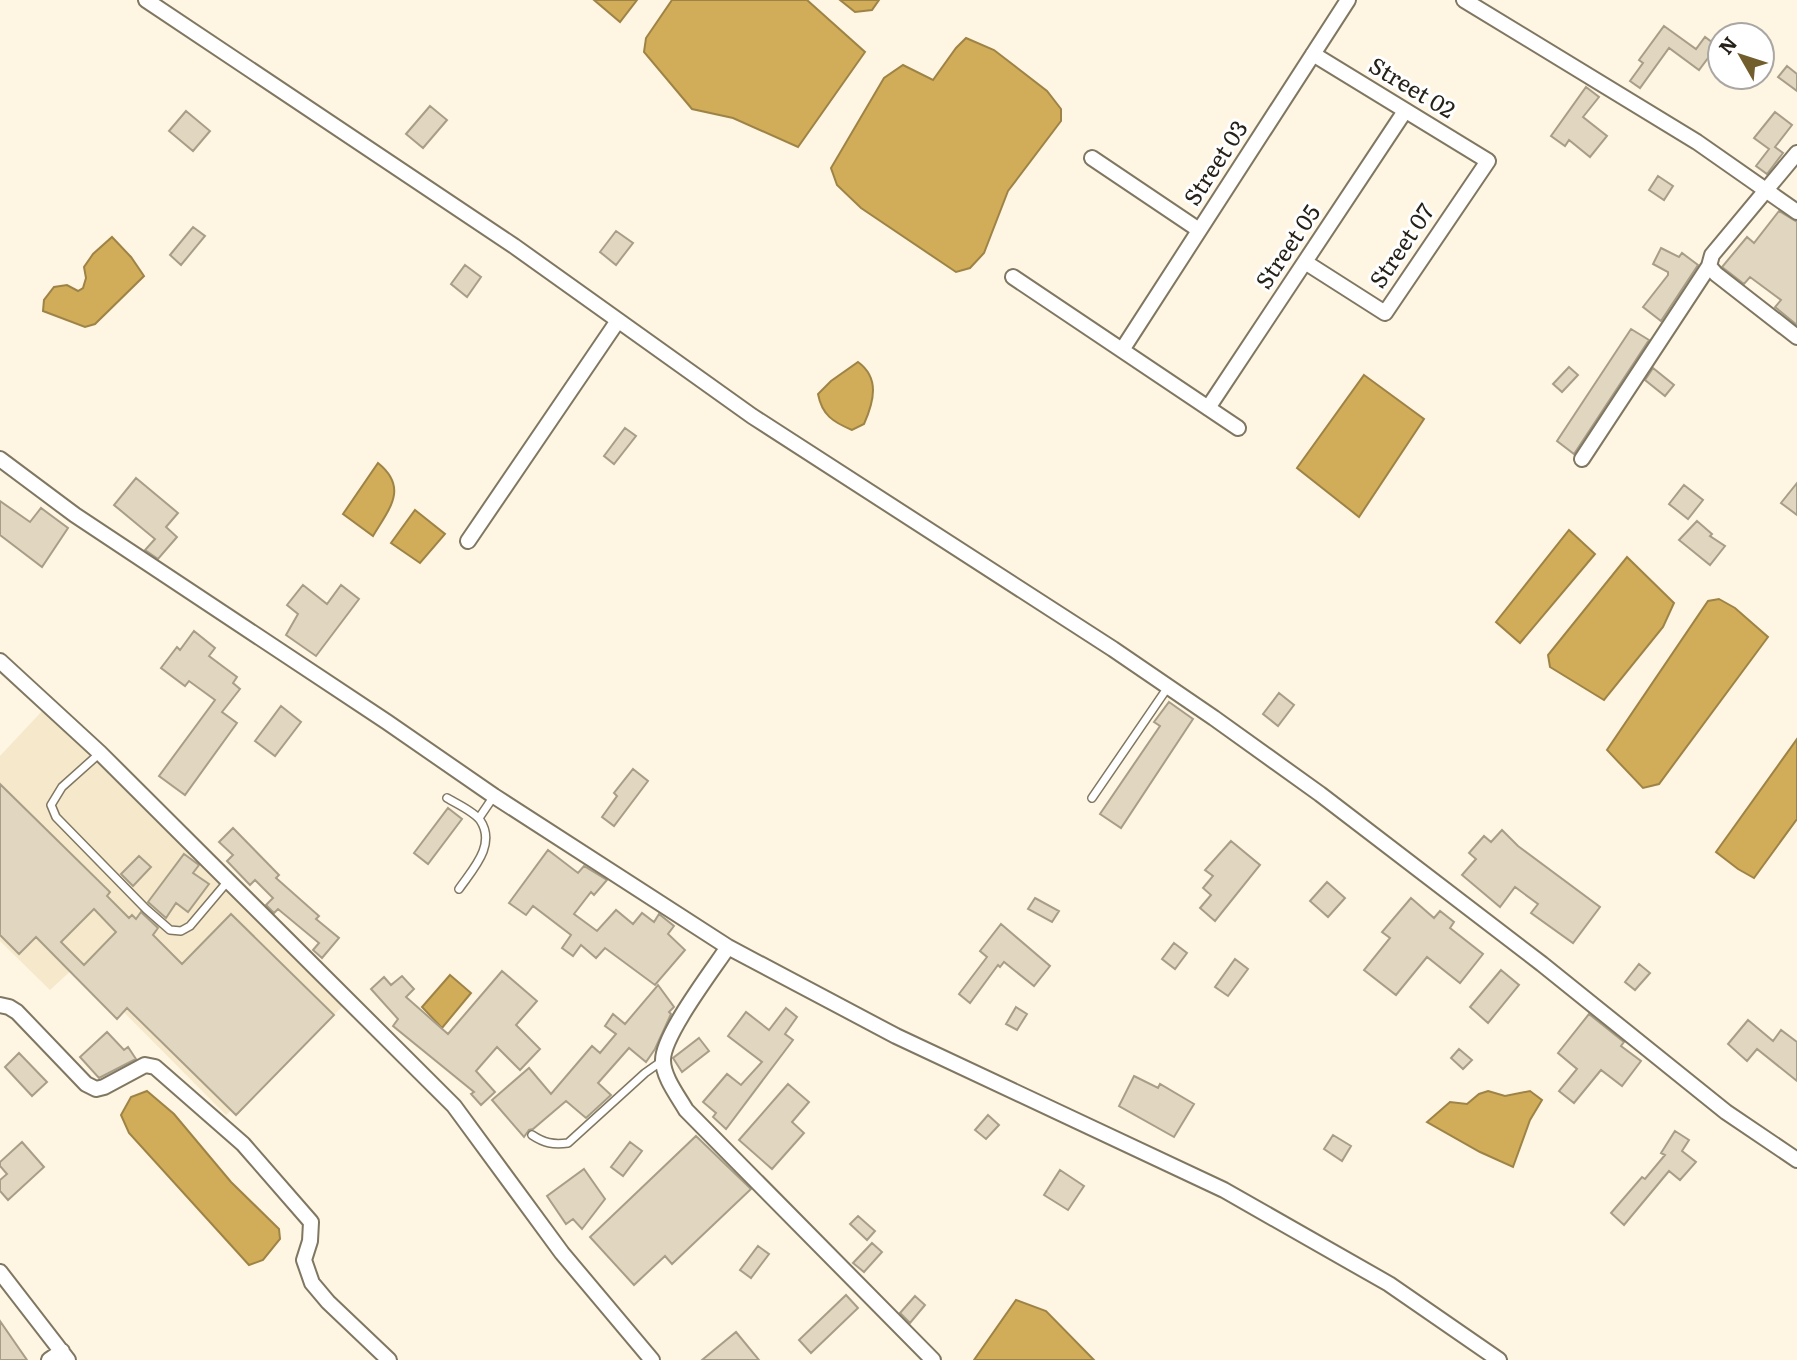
<svg xmlns="http://www.w3.org/2000/svg" width="1797" height="1360" font-family="Literata,serif">
<style>
.built{fill:#f6e8ca}
.water{fill:#d1ad59;stroke:#9e8346;stroke-width:2}
.building{fill:#e1d7c0;stroke:#a89e88;stroke-width:2;fill-rule:evenodd}
.lines{fill:none;stroke-linecap:round;stroke-linejoin:round}
.service-casing{stroke:#807762;stroke-width:10}
.minor-casing{stroke:#807762;stroke-width:18}
.service{stroke:#fff;stroke-width:7}
.minor{stroke:#fff;stroke-width:14}
.labels{text-anchor:middle;stroke-width:6;stroke-linejoin:round;paint-order:stroke}
.street-label{font-size:23px;fill:#262219;stroke:#fff}
</style>
<rect width="100%" height="100%" fill="#fef5e2"/>
<path class="built" d="M44 709 343 1006 226 1115 77 965 50 990 0 941V756Z"/>
<path class="water" d="M594 0H637L620 22Z
M672 0H807L865 52 798 147 733 118 692 109 644 52 646 38Z
M840 0H879L872 10 855 12Z
M966 38 994 50 1047 91 1061 109V121L1008 191 984 253 970 268 956 272 861 208 837 185 831 168 884 78 903 65 933 80 956 48Z
M112 237 131 257 144 276 95 324 85 327 43 311 44 300 54 287 67 285 78 291 83 288 86 278 84 267 93 254Z
M858 362C880 378 874 401 864 424L852 430C833 422 822 415 818 394L831 381Z
M1364 375 1424 419 1359 517 1297 468Z
M378 463C409 488 389 509 373 536L343 514Z
M415 510 445 534 420 563 391 543Z
M1569 530 1595 554 1520 643 1496 622Z
M1627 557 1674 603 1663 627 1604 700 1550 667 1548 655Z
M1719 599 1735 608 1768 637 1659 784 1643 788 1607 750 1708 601Z
M1797 739V819L1754 878 1738 869 1716 852Z
M450 975 471 993 442 1028 422 1007Z
M147 1091 174 1114 231 1182 279 1229 280 1239 263 1260 249 1265 129 1133 121 1115 131 1097Z
M1488 1091 1505 1096 1530 1091 1542 1100 1530 1120 1513 1167 1480 1152 1427 1122 1450 1102 1467 1104 1479 1094Z
M1016 1300 1046 1311 1094 1360H974Z"/>
<path class="building" d="M1664 26 1696 49 1705 37 1717 46 1699 70 1669 48 1640 88 1630 81 1643 63 1639 60Z
M1787 66 1797 74V91L1778 77Z
M1586 87 1599 97 1583 117 1607 136 1590 157 1569 140 1565 146 1551 136Z
M430 106 447 120 423 148 406 134Z
M186 111 210 131 193 151 169 131Z
M1775 112 1792 125 1775 147 1783 153 1767 174 1756 166 1769 149 1754 138Z
M1658 176 1673 186 1664 200 1649 190Z
M1779 211 1797 222V325L1775 307 1781 300 1750 277 1744 284 1722 267 1747 237 1754 243Z
M193 227 205 236 181 265 170 255Z
M616 231 633 243 616 265 600 252Z
M1661 248 1679 257 1682 253 1698 265 1661 321 1643 307 1668 275V272L1653 264Z
M465 265 481 277 467 297 451 284Z
M1631 329 1649 340 1574 454 1557 441Z
M1569 367 1578 375 1562 392 1553 384Z
M1653 368 1674 385 1665 396 1645 380Z
M625 428 636 436 614 464 604 456Z
M136 478 178 513 166 527 177 537 158 559 145 550 155 539 114 505Z
M1797 483V515L1781 503Z
M1684 485 1703 500 1688 519 1669 504Z
M0 501 30 522 41 508 68 528 42 567 0 535Z
M1697 521 1712 534 1710 536 1725 546 1710 565 1679 540Z
M303 585 327 604 341 585 359 599 316 656 286 635 298 614 287 605Z
M194 631 215 648 209 656 237 677 233 683 240 689 222 712 237 723 185 795 159 776 215 700 189 681 185 686 161 668 177 647 180 650Z
M1279 693 1294 705 1278 726 1263 714Z
M1169 702 1193 719 1121 828 1100 814 1160 726 1154 722Z
M281 706 301 722 275 756 255 741Z
M633 769 648 781 614 826 602 817 617 796 614 793Z
M0 784 110 892 107 896 129 918 132 915 136 919 141 912 158 928 153 935 182 964 231 914 334 1015 236 1115 127 1008 117 1019 36 937 19 954 0 935ZM94 909 116 932 84 965 61 942Z
M448 808 462 819 428 864 414 853Z
M233 828 279 875 276 878 319 916 316 919 339 938 322 958 313 950 319 943 278 909 274 913 266 905 273 898 255 880 250 885 227 861 233 855 219 842Z
M1502 830 1518 846 1600 907 1573 943 1531 913 1538 904 1515 887 1500 907 1462 875 1476 859 1469 853 1484 836 1491 842Z
M1231 841 1260 865 1215 921 1200 908 1211 895 1203 888 1213 876 1205 870Z
M548 850 578 873 584 866 607 880 594 895 591 892 574 914 597 931 616 910 633 924 642 913 654 922 659 914 674 926 668 934 685 950 655 985 605 948 596 958 581 945 573 956 562 948 571 935 533 906 526 915 509 903Z
M184 854 199 865 193 873 209 884 188 912 176 903 166 918 148 902Z
M139 856 151 867 133 886 121 874Z
M1327 882 1345 898 1328 917 1310 901Z
M1035 898 1059 911 1052 922 1028 909Z
M1411 898 1434 918 1440 911 1454 922 1450 928 1483 954 1460 983 1427 957 1396 995 1364 970 1390 938 1382 932Z
M1001 924 1050 966 1034 986 1004 962 1000 967 998 965 970 1003 959 994 987 957 980 951Z
M1174 943 1187 953 1175 969 1162 959Z
M1235 959 1248 969 1228 996 1215 987Z
M1639 964 1650 973 1635 990 1625 982Z
M1501 970 1519 985 1488 1023 1470 1007Z
M502 971 537 1001 516 1025 540 1049 520 1070 497 1047 476 1071 495 1092 481 1105 471 1094 474 1092 393 1026 398 1019 371 989 384 977 391 985 402 976 414 989 406 997 448 1034Z
M658 985 674 1007 669 1012 671 1014 655 1049 646 1062 629 1048 598 1083 611 1095 586 1118 566 1101 533 1129 529 1130 524 1137 492 1100 529 1068 551 1094 592 1046 600 1053 616 1034 605 1026 613 1014 625 1024Z
M1016 1007 1027 1014 1017 1030 1006 1024Z
M786 1008 797 1017 785 1034 793 1040 726 1129 713 1117 716 1113 703 1102 727 1074 741 1085 762 1062 728 1036 746 1012 769 1030Z
M1589 1014 1624 1042 1621 1046 1641 1061 1622 1086 1601 1070 1574 1103 1559 1091 1577 1069 1558 1053Z
M1748 1020 1773 1041 1781 1030 1797 1042V1081L1757 1049 1747 1061 1728 1044Z
M107 1032 124 1050 128 1047 136 1059 99 1078 80 1057Z
M699 1038 709 1051 682 1072 673 1058Z
M1459 1049 1472 1060 1463 1069 1451 1058Z
M19 1053 47 1082 32 1096 5 1067Z
M1134 1076 1158 1088 1160 1084 1194 1104 1174 1137 1119 1106Z
M788 1084 809 1102 792 1122 804 1133 772 1169 739 1140Z
M988 1115 999 1125 986 1139 975 1130Z
M1675 1131 1689 1140 1682 1151 1696 1162 1680 1180 1669 1171 1624 1225 1611 1213 1642 1177 1645 1179 1665 1155 1661 1153Z
M1333 1135 1351 1146 1342 1161 1324 1149Z
M696 1136 751 1189 672 1264 665 1256 634 1285 590 1237Z
M22 1142 44 1167 8 1200 0 1191V1180L7 1174 0 1166V1162Z
M630 1142 642 1151 623 1176 611 1167Z
M584 1169 605 1199 582 1229 573 1219 566 1224 547 1196Z
M1060 1170 1084 1186 1068 1210 1044 1195Z
M858 1216 875 1231 867 1240 850 1224Z
M872 1243 882 1252 864 1272 853 1263Z
M758 1246 769 1254 751 1278 740 1270Z
M846 1295 858 1308 811 1353 799 1340Z
M915 1296 925 1305 910 1323 900 1313Z
M0 1321 27 1360H0Z
M736 1332 759 1360H702Z"/>
<g class="lines">
<g class="service-casing">
<path id="service" d="M100 753 62 787 51 805 56 817 146 909 170 930 181 931 190 926 228 881
M447 798C457 804 473 811 480 820 497 845 472 870 459 889
M1092 798 1168 687
M479 818 494 796
M532 1135C544 1143 553 1145 568 1143L645 1073 662 1061"/>
</g>
<g class="minor-casing">
<path id="minor" d="M146 0 514 246 752 416 1113 649 1214 718 1320 794 1542 964 1726 1112 1797 1160
M1464 0 1697 142 1797 212
M1797 153 1712 255 1709 266 1716 274 1797 337
M1092 158 1199 230
M1305 262 1385 313 1488 161 1313 54
M1013 277 1238 428
M1122 350 1348 0
M1208 408 1405 111
M0 459 75 515 387 722 494 796 728 947 896 1036 1224 1190 1389 1284 1499 1360
M1582 459 1709 266
M468 541 617 322
M0 661 100 753 454 1106 562 1253 652 1360
M728 947C712 971 663 1035 663 1060 663 1077 678 1096 686 1110L933 1360
M0 1005 9 1007 17 1012 86 1084 96 1089 104 1087 145 1065 155 1067 243 1144 311 1222 310 1241 304 1260 312 1283 328 1302 389 1360
M0 1272 68 1360
M49 1360 62 1351"/>
</g>
<use href="#service" class="service"/>
<use href="#minor" class="minor"/>
</g>
<g class="labels">
<g class="street-label">
<text transform="translate(1412 88) rotate(31)" y="8">Street 02</text>
<text transform="translate(1216 163) rotate(-57)" y="8">Street 03</text>
<text transform="translate(1402 246) rotate(-56)" y="8">Street 07</text>
<text transform="translate(1288 247) rotate(-56)" y="8">Street 05</text>
</g>
</g>
<g transform="translate(1741 56) rotate(309)"><circle r="33" fill="#ffffff" stroke="#a8a7a3" stroke-width="2"/>
<path d="M0-5L12 26L0 18L-12 26Z" fill="#725d2c"/>
<text y="-10" font-size="19" font-weight="bold" text-anchor="middle" fill="#262219">N</text>
</g>
</svg>
